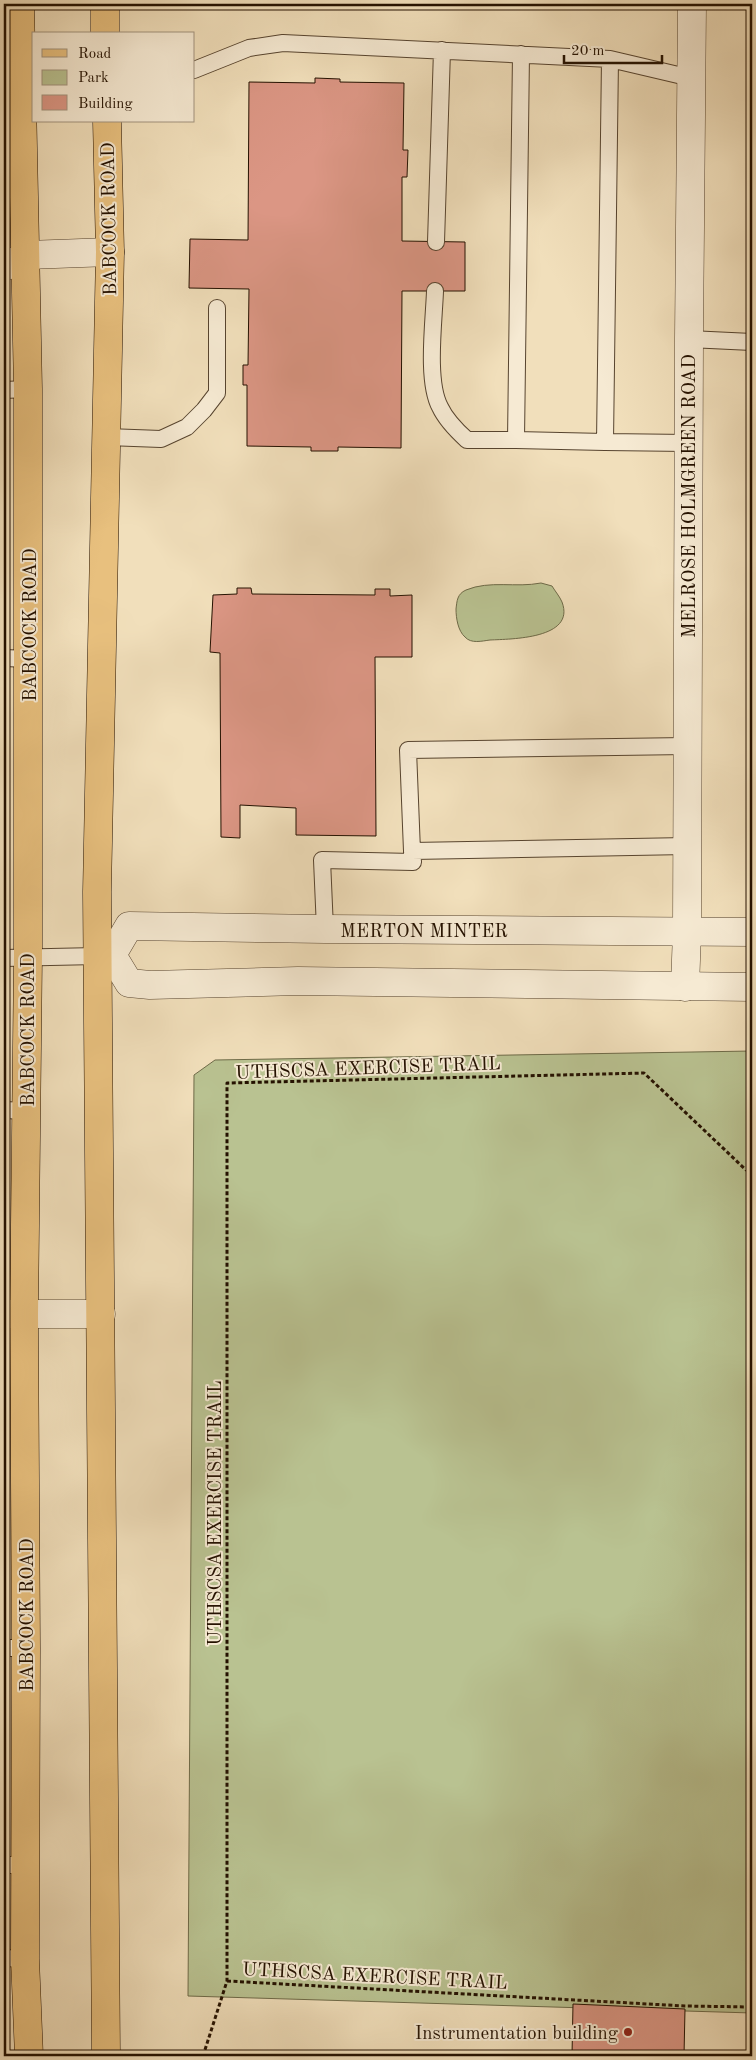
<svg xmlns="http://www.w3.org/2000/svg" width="756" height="2060" font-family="'Old Standard TT',serif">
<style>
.green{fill:#b9c291;stroke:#6e6a48}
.building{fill:#db9684;stroke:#241100}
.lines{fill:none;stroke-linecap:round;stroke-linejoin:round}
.service-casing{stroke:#57442f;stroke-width:18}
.minor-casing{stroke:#57442f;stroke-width:29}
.tertiary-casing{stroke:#57442f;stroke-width:29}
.primary-casing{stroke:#241100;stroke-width:29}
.path{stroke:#241100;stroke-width:3;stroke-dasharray:4 2.5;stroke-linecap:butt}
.service{stroke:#f6ead3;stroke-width:16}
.minor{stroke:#f6ead3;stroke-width:28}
.tertiary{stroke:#f6ead3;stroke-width:28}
.primary{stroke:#e8c07e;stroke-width:28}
.poi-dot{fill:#8f2418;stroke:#f6ead3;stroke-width:2}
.labels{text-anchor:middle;stroke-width:4;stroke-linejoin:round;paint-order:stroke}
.street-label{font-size:19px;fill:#241100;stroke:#f6ead3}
.poi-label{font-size:19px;fill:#241100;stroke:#f6ead3;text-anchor:end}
</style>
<rect width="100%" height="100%" fill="#f1dfbb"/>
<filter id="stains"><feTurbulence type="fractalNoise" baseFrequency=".004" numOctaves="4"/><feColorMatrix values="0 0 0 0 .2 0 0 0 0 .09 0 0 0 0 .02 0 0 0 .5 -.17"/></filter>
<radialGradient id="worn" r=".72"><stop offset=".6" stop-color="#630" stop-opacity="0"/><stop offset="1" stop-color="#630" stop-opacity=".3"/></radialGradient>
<path class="green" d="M541 583 552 586C555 591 560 597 562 602 576 639 511 639 490 640 482 641 471 644 465 637 458 631 456 618 456 609 457 601 457 594 466 590 490 580 516 588 541 583Z
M752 1051V2013L188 1996 194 1075 215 1060Z"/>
<path class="building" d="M315 78 340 79V82L404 83 403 150H408L407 177H402V241L465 242V291H402L401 448 338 447V451H311V447L247 446V385H243V365H248L249 289 189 288 190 239 248 240 249 82 315 83Z
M237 588H251L252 594 375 595V589H390V596L412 595V657H375L376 836 296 835V808L240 805V838L221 837 220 653 210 652 213 595 237 594Z
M573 2004 685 2009 684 2056H572Z"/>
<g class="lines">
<g class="service-casing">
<path id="service" d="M521 54 516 440 605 442
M610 59 605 442 688 443
M194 70 249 48 283 43 610 59 691 78
M436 242 442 50
M435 291C434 321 426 381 440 407 446 420 456 430 467 440H516
M689 339 752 342
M4 390 28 389
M107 437 161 439 187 427 204 410 217 393V308
M4 658 29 659
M687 746 408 750 412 851 687 846
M325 929 322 860 413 862 412 851
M4 958 97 956
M4 1110 27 1111
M4 1648H26
M4 1865H27
M4 1958 25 1959"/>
</g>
<g class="minor-casing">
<path id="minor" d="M4 267 27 255 110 252
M685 987 687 932 689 339 692 4
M4 1314H101"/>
</g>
<g class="tertiary-casing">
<path id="tertiary" d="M112 955 129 926 325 929 752 932
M112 955 129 983 150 985 298 981 752 987"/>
</g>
<g class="primary-casing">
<path id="primary" d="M20 4 28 389V957L24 1315 26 1648 25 1959 29 2056
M105 4V34
M106 2056 97 892 110 252 107 121"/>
</g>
<path class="path" d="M227 1981 685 2006 752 2007
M203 2056 227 1981V1083L644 1073 746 1170H752"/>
<use href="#service" class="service"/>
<use href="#minor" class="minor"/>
<use href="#tertiary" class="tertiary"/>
<use href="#primary" class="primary"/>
</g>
<circle class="poi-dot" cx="628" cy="2032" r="5"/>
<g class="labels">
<g class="street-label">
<text transform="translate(108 219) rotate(-91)" y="7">BABCOCK ROAD</text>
<text transform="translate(688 496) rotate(-90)" y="7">MELROSE HOLMGREEN ROAD</text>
<text transform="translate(29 625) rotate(-90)" y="7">BABCOCK ROAD</text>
<text x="424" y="937">MERTON MINTER</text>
<text transform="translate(27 1030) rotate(-90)" y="7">BABCOCK ROAD</text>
<text transform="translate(368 1067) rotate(-2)" y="7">UTHSCSA EXERCISE TRAIL</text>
<text transform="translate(214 1513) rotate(-90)" y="7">UTHSCSA EXERCISE TRAIL</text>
<text transform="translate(26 1615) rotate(-90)" y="7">BABCOCK ROAD</text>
<text transform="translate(375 1975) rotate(3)" y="7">UTHSCSA EXERCISE TRAIL</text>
</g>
<g class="poi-label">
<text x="618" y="2039">Instrumentation building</text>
</g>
</g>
<rect width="756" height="2060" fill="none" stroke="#f1dfbb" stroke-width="20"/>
<rect x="5" y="5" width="746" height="2050" fill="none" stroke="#241100" stroke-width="2.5"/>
<rect x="10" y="10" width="736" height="2040" fill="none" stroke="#241100"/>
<rect x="32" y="32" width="162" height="90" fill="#f6ead3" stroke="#a2937f"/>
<rect x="42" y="49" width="25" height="8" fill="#e8c07e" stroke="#a2937f"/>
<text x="78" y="58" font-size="15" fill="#241100">Road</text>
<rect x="42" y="70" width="25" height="15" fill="#b9c291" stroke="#a2937f"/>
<text x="78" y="82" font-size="15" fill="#241100">Park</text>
<rect x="42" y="95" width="25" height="15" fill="#db9684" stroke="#a2937f"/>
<text x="78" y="108" font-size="15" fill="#241100">Building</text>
<path d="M564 55v8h98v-8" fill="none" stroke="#241100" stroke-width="2.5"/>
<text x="571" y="55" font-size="15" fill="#241100" stroke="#f6ead3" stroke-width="4" paint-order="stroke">20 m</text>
<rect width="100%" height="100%" filter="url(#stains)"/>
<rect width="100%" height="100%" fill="url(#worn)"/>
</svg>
